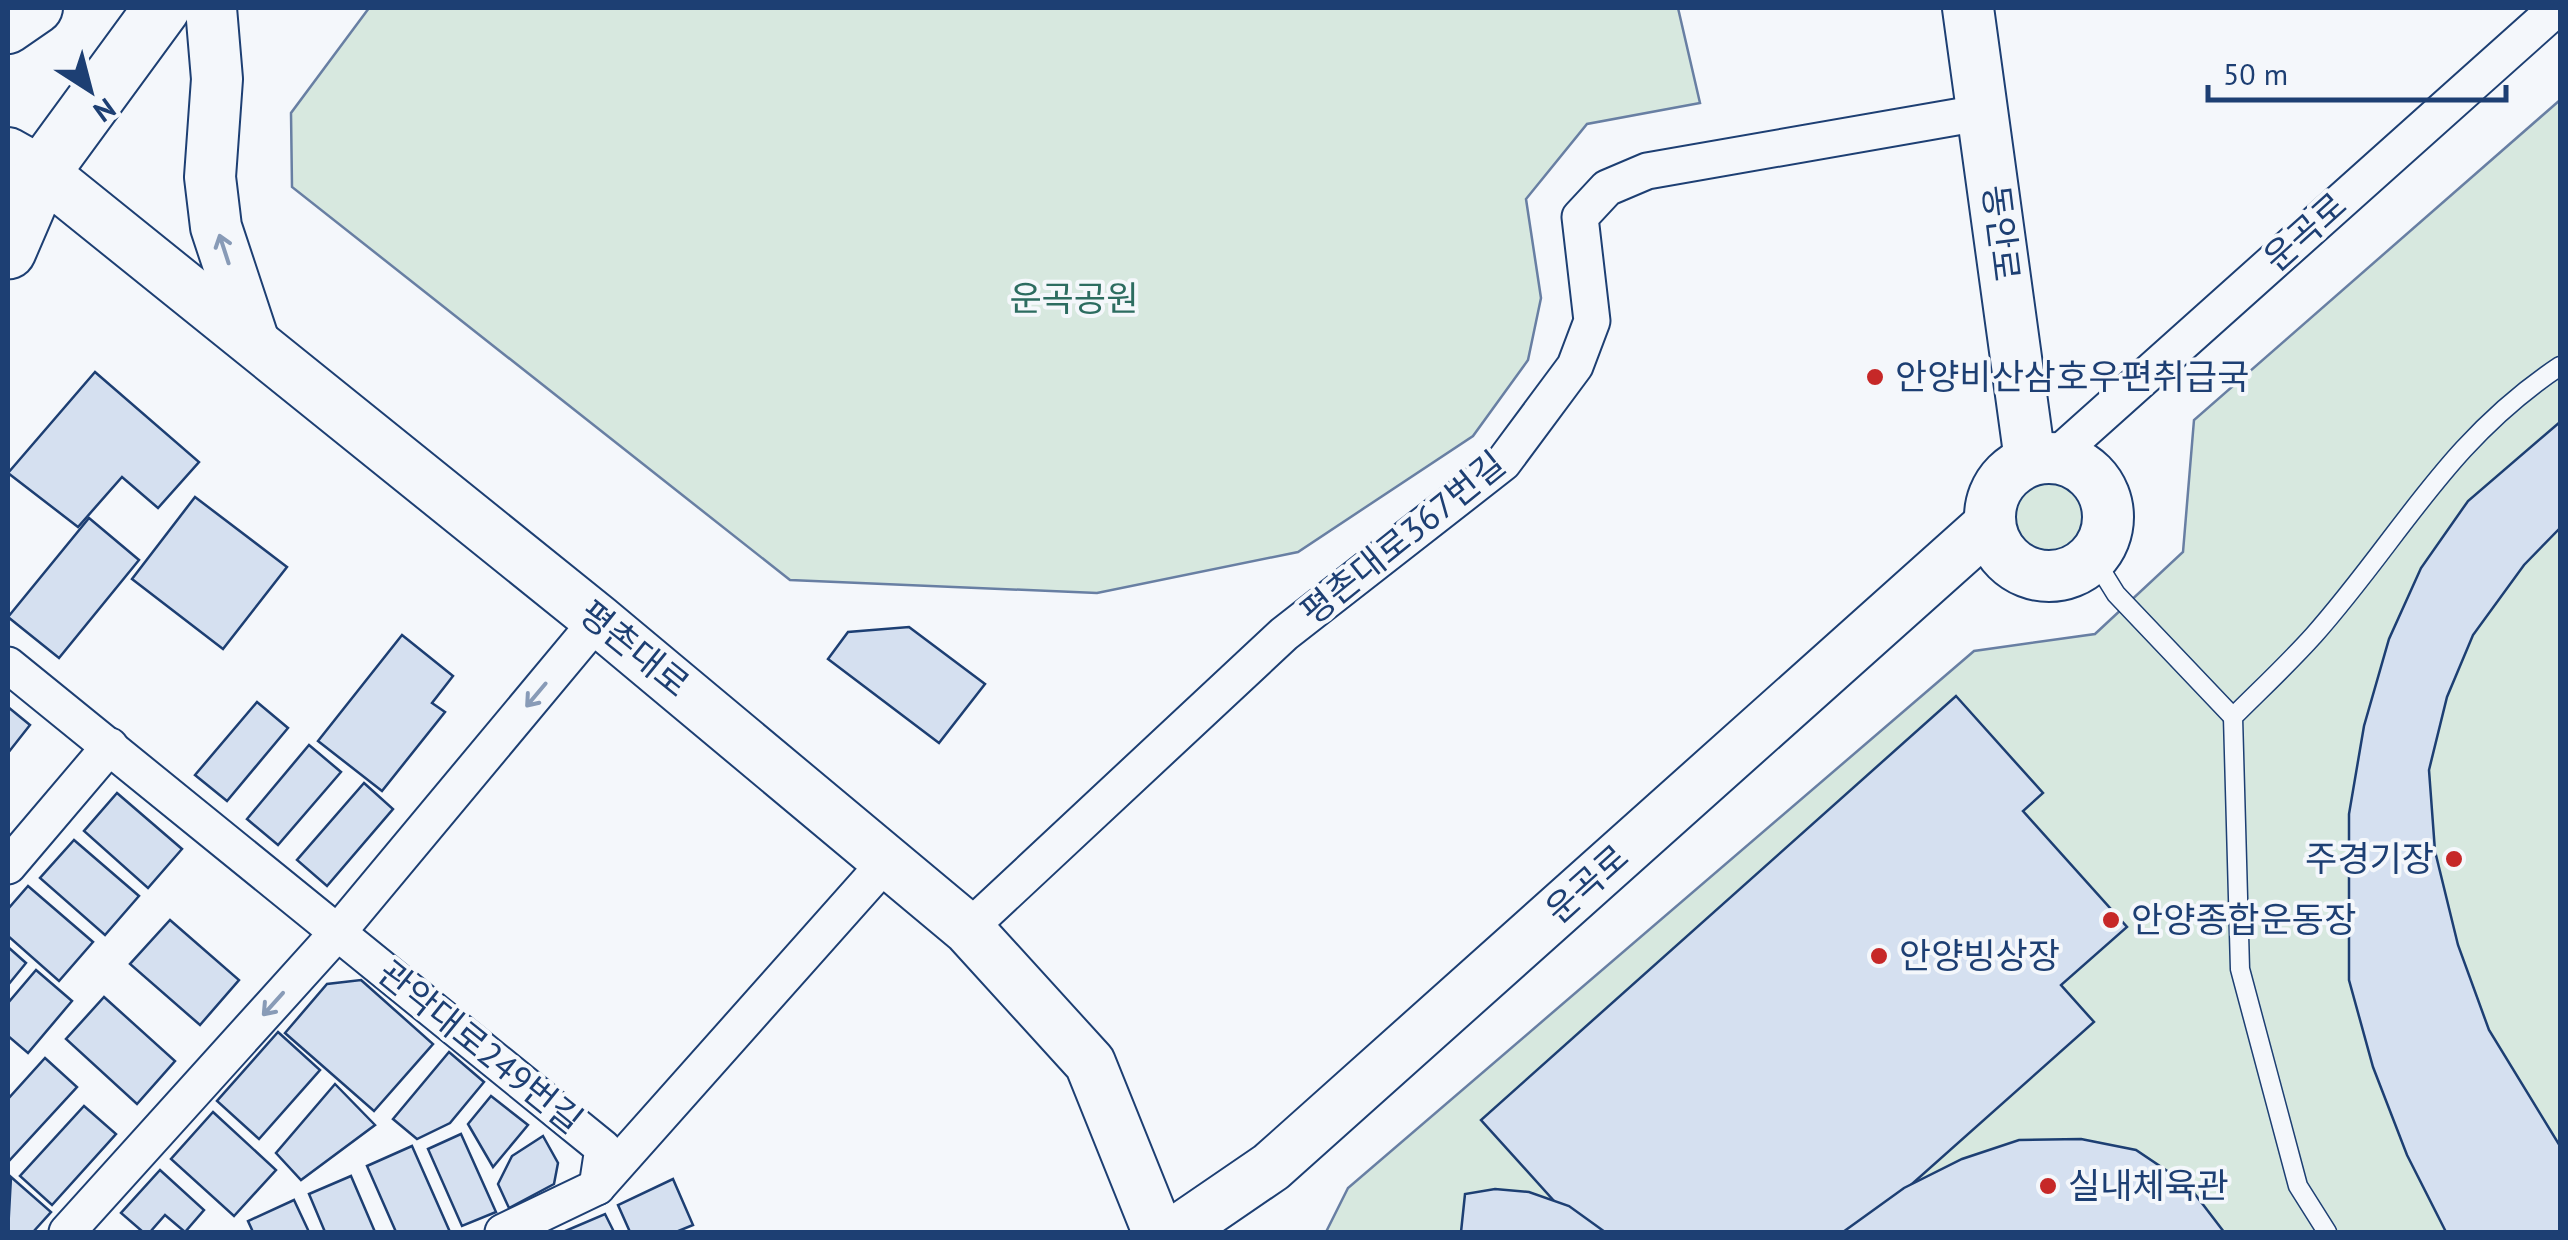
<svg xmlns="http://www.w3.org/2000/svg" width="2568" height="1240" viewBox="0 0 2568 1240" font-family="'PT Sans','Noto Sans KR',sans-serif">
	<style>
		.green { fill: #d7e8df; stroke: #687fa3; stroke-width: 2.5 }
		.building { fill: #d5e0f0; stroke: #1d3f73; stroke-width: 2.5 }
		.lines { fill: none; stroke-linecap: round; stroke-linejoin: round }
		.lane-casing { stroke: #1d3f73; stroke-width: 21 }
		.street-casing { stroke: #1d3f73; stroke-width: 39 }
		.secondary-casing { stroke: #1d3f73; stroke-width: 54 }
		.primary-casing { stroke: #1d3f73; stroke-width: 59 }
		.lane { stroke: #f4f7fb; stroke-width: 18 }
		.street { stroke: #f4f7fb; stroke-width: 35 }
		.secondary { stroke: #f4f7fb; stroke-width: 50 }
		.primary { stroke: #f4f7fb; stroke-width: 55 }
		.oneway { stroke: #889bb7 }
		.poi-dot { fill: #c62828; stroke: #f4f7fb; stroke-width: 4 }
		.labels { text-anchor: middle; stroke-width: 8; stroke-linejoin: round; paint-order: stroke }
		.street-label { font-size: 35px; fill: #1d3f73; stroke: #f4f7fb }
		.park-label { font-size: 35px; fill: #2c6c60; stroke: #f4f7fb }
		.poi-label { font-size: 35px; fill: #1d3f73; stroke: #f4f7fb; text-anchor: start }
	</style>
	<rect width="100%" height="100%" fill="#f4f7fb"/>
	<!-- green -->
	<g class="green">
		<polygon points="369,8 1678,8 1700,103 1587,124 1526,199 1541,298 1528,360 1473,436 1298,552 1097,593 790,580 292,187 291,113"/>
		<polygon points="2560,100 2560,1232 1326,1232 1348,1188 1974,651 2095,634 2183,552 2194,420"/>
		<circle cx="2049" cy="517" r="35"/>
	</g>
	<!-- building -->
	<g class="building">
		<polygon points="95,372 199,462 158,508 122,477 78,527 8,473"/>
		<polygon points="2560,422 2560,528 2524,565 2473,635 2447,697 2429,770 2435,851 2458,945 2489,1030 2560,1146 2560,1232 2446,1232 2407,1155 2373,1067 2349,980 2349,814 2364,726 2389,639 2421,568 2468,501"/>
		<polygon points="195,497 287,567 223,649 132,579"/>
		<polygon points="89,518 139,560 59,658 8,617"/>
		<polygon points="909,627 985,684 939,743 828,659 848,632"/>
		<polygon points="402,635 453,676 432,703 445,712 382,791 318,741"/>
		<polygon points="1956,696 2043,793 2023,811 2127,927 2061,985 2094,1022 1858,1232 1582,1232 1481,1120"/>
		<polygon points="257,702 288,728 227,801 195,775"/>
		<polygon points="8,707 30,725 8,753"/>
		<polygon points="309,745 341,772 278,845 247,819"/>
		<polygon points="364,783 393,809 327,886 297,860"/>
		<polygon points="117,793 182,849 148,888 84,831"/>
		<polygon points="74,840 139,896 105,935 40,878"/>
		<polygon points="28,886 93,942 59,981 8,936 8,909"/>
		<polygon points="170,920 239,980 200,1025 130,964"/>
		<polygon points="8,947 26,963 8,985"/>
		<polygon points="36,970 72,1001 28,1053 8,1036 8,1003"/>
		<polygon points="361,980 433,1044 374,1111 285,1033 327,984"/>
		<polygon points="104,997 175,1061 137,1104 66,1039"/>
		<polygon points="278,1032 320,1070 259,1139 217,1101"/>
		<polygon points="449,1052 484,1082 450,1123 417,1139 393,1119"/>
		<polygon points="45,1058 77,1087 8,1162 8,1099"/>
		<polygon points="335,1084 375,1125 301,1180 276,1153"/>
		<polygon points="491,1096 528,1125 493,1167 468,1124"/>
		<polygon points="84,1106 116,1134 52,1205 20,1176"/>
		<polygon points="213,1112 276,1170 234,1216 171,1159"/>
		<polygon points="461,1134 496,1212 462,1226 428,1149"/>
		<polygon points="543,1136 558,1163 554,1184 509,1208 498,1184 512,1156"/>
		<polygon points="2081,1139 2136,1150 2188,1185 2224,1232 1843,1232 1904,1188 1962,1159 2019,1140"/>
		<polygon points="412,1146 450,1232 396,1232 367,1166"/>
		<polygon points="160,1170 204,1210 185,1232 165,1215 150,1232 143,1232 121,1213"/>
		<polygon points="351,1176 375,1232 325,1232 309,1194"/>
		<polygon points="11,1177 51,1212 33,1232 8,1232"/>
		<polygon points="673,1179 693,1225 676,1232 630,1232 618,1205"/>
		<polygon points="1495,1189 1529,1192 1569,1206 1605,1232 1461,1232 1465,1194"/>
		<polygon points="294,1200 309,1232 253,1232 248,1221"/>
		<polygon points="605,1214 614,1232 563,1232"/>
	</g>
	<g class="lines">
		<!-- lane casing -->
		<g class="lane-casing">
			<g id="lane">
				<polyline points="2093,557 2116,594 2233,717"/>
				<path d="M 2327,1232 L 2298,1186 L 2240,969 L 2233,717 C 2260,690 2288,664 2314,635 C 2400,538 2447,441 2560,366"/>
			</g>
		</g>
		<!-- street casing -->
		<g class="street-casing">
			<g id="street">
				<polyline points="2055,457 2557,8"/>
				<polyline points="8,665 603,1148 597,1187 503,1232"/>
				<polyline points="8,866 110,746"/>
				<polyline points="968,929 1284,634 1503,463 1575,366 1592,321 1580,217 1607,188 1647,171 1985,112"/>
				<polyline points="597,1187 888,860"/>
				<polyline points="67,1232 338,932 598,620"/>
			</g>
		</g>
		<!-- secondary casing -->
		<g class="secondary-casing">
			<g id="secondary">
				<polyline points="211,8 217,79 210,177 216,227 254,342"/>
				<polyline points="1968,8 2030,460"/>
				<polyline points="8,28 37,8"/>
				<polyline points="8,153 42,172 598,620 968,929 1090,1063 1158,1232"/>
				<circle cx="2049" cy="517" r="59"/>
				<polyline points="1176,1232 1271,1167 1989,525"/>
			</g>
		</g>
		<!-- primary casing -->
		<g class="primary-casing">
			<polyline id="primary" points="8,251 42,172 162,8"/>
		</g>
		<!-- lane -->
		<use href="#lane" class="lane"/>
		<!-- street -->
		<use href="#street" class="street"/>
		<!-- secondary -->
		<use href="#secondary" class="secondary"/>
		<!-- primary -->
		<use href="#primary" class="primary"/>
	</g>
	<!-- one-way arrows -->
	<defs><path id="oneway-shaft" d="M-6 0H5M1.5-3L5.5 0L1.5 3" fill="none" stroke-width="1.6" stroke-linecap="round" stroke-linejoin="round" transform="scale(2.5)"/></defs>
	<g class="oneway">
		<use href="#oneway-shaft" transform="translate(224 249) rotate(-108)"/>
		<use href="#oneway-shaft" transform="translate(536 695) rotate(130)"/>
		<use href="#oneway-shaft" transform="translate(273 1004) rotate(132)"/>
	</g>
	<!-- markers -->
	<g class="poi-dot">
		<circle cx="1875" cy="377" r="10"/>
		<circle cx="2454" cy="859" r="10"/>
		<circle cx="2111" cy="920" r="10"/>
		<circle cx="1879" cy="956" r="10"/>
		<circle cx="2048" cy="1186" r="10"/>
	</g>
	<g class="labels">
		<!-- street labels -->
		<g class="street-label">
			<text transform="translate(2305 232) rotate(-42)" y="12">운곡로</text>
			<text transform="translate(2001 233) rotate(83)" y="12">동안로</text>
			<text transform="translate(1403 538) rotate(-39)" y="12">평촌대로367번길</text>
			<text transform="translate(634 649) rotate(39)" y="12">평촌대로</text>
			<text transform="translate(1587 884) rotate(-42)" y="12">운곡로</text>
			<text transform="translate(480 1047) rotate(39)" y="12">관악대로249번길</text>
		</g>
		<!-- park labels -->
		<g class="park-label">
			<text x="1074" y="311">운곡공원</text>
		</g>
		<!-- poi labels -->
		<g class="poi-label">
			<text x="1895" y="389">안양비산삼호우편취급국</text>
			<text x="2434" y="871" text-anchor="end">주경기장</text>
			<text x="2131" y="932">안양종합운동장</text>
			<text x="1899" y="968">안양빙상장</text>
			<text x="2068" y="1198">실내체육관</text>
		</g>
	</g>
	<!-- border -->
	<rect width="2568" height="1240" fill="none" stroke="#1d3f73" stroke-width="20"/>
	<!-- north arrow -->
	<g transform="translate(90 90) rotate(144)" stroke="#f4f7fb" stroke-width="8" paint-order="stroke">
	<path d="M0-8L18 38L0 25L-18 38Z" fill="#1d3f73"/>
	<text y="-15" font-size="28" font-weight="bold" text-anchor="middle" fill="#1d3f73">N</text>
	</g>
	<!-- scale -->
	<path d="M2208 85v15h298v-15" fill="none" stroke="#1d3f73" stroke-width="5"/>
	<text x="2223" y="85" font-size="30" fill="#1d3f73" stroke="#f4f7fb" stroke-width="8" paint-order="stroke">50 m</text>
</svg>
